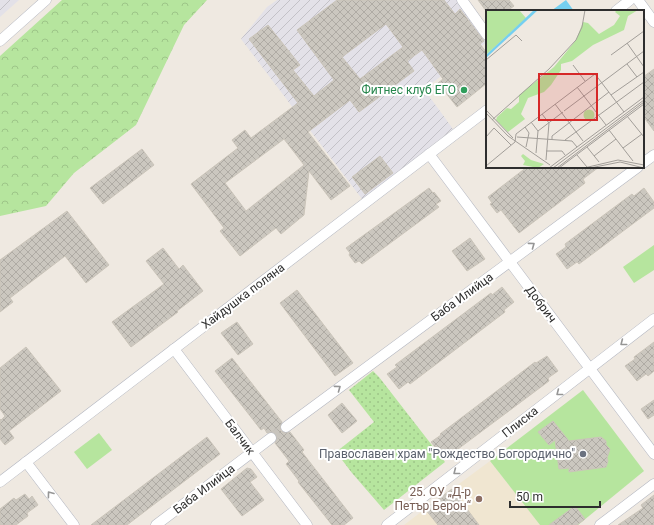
<svg xmlns="http://www.w3.org/2000/svg" width="654" height="525" viewBox="0 0 654 525" font-family="Roboto,sans-serif">
	<style>
		.industrial { fill: url(#industrial-furrows) }
		.education { fill: #f0e6d1 }
		.grass { fill: url(#grass-dots) }
		.forest { fill: url(#forest-crowns) }
		.park { fill: #b6e59e }
		.water { fill: url(#water-ripples) }
		.building { fill: url(#building-cross-hatch); stroke: #cbc5ba; fill-rule: evenodd }
		.lines { fill: none; stroke-linecap: round; stroke-linejoin: round }
		.minor-tunnel { stroke: #c8c4bd; stroke-width: 10; stroke-dasharray: 10 5; stroke-linecap: butt }
		.minor-casing { stroke: #b4b7c1; stroke-width: 11 }
		.minor { stroke: #fff; stroke-width: 10 }
		.oneway { stroke: #969696 }
		.leisure-dot { fill: #2e9e5b; stroke: #fff; stroke-width: 1.5 }
		.worship-dot { fill: #6b7280; stroke: #fff; stroke-width: 1.5 }
		.education-dot { fill: #8d6e63; stroke: #fff; stroke-width: 1.5 }
		.labels { text-anchor: middle; stroke-width: 4; stroke-linejoin: round; paint-order: stroke }
		.leisure-label { font-size: 12px; fill: #27864d; stroke: #fff; text-anchor: end }
		.street-label { font-size: 12px; fill: #2e2e2e; stroke: #fff }
		.worship-label { font-size: 12px; fill: #5b616d; stroke: #fff; text-anchor: end }
		.education-label { font-size: 12px; fill: #785e54; stroke: #fff; text-anchor: end }
		.inset-road { fill: none; stroke: #a29e99; stroke-width: 1 }
		.view { fill: #d62828; fill-opacity: 0.15; stroke: #d62828; stroke-width: 2 }
		.inset-edge { fill: none; stroke: #2e2e2e; stroke-width: 2 }
	</style>
	<defs>
		<pattern id="industrial-furrows" width="10" height="10" patternUnits="userSpaceOnUse"><rect width="10" height="10" fill="#e3e1e8"/><path d="M-1 1l2-2M0 10L10 0M9 11l2-2" fill="none" stroke="#c3c1c7"/></pattern>
		<pattern id="grass-dots" width="8" height="8" patternUnits="userSpaceOnUse"><rect width="8" height="8" fill="#b6e59e"/><path d="M2 2h.1M6 6h.1" fill="none" stroke="#9dc588" stroke-width="1.8" stroke-linecap="round"/></pattern>
		<pattern id="forest-crowns" width="20" height="18" patternUnits="userSpaceOnUse"><rect width="20" height="18" fill="#b6e59e"/><path d="M2 6a3 3 0 1 1 6 0M12 15a3 3 0 1 1 6 0" fill="none" stroke="#9dc588"/></pattern>
		<pattern id="water-ripples" width="26" height="14" patternUnits="userSpaceOnUse"><rect width="26" height="14" fill="#75cff0"/><path d="M2 4q2-2 4 0t4 0M15 11q2-2 4 0t4 0" fill="none" stroke="#66b2ce"/></pattern>
		<pattern id="building-cross-hatch" width="8" height="8" patternUnits="userSpaceOnUse"><rect width="8" height="8" fill="#cbc7bf"/><path d="M0 0l8 8M0 8l8-8" fill="none" stroke="#afaba4"/></pattern>
	</defs>
	<rect width="100%" height="100%" fill="#efe9e1"/>
	<!-- industrial -->
	<g class="industrial">
		<polygon points="0,0 19,0 0,17"/>
		<polygon points="277,0 457,0 487,39 487,42 424,89 453,129 362,199 241,39 267,7"/>
	</g>
	<!-- education -->
	<polygon class="education" points="490,461 540,525 404,525 425,509"/>
	<!-- grass -->
	<polygon class="grass" points="373,371 379,377 445,462 384,510 352,473 336,452 374,422 349,390"/>
	<!-- forest -->
	<polygon class="forest" points="62,0 207,0 184,25 136,125 74,173 46,206 0,216 0,56"/>
	<!-- park -->
	<g class="park">
		<polygon points="654,245 654,270 634,283 623,267"/>
		<polygon points="583,390 644,471 578,525 540,525 490,461"/>
		<polygon points="99,433 112,450 87,469 74,452"/>
	</g>
	<!-- water -->
	<polygon class="water" points="566,0 574,11 551,11"/>
	<!-- building -->
	<g class="building">
		<path d="M 337,0 L 444,0 L 455,14 L 460,9 L 484,41 L 480,44 L 487,53 L 487,83 L 457,107 L 438,83 L 443,79 L 422,50 L 407,61 L 414,71 L 359,112 L 350,100 L 308,132 L 350,186 L 331,200 L 309,171 L 304,215 L 281,234 L 276,228 L 240,256 L 220,231 L 224,228 L 191,184 L 238,148 L 232,140 L 245,130 L 251,138 L 298,103 L 249,39 L 268,25 L 300,65 L 293,70 L 314,96 L 334,80 L 297,30 ZM 386,24 L 403,47 L 360,79 L 342,57 ZM 284,139 L 304,165 L 246,211 L 225,183 Z"/>
		<polygon points="478,0 509,0 514,6 507,11 486,11"/>
		<polygon points="654,69 654,131 643,116 643,77"/>
		<polygon points="142,149 154,165 103,204 90,188"/>
		<polygon points="380,156 393,173 365,194 352,177"/>
		<polygon points="527,167 599,167 583,179 585,183 519,233 501,210 497,213 490,204 492,203 488,197"/>
		<polygon points="429,188 433,193 434,192 441,201 436,204 439,207 362,264 359,261 355,263 349,255 350,253 346,248"/>
		<polygon points="644,188 654,202 654,208 579,264 577,262 567,269 556,254 566,247 565,244 632,194 634,196"/>
		<polygon points="67,211 109,265 86,283 65,256 10,298 13,302 0,312 0,260"/>
		<polygon points="470,238 485,259 467,271 452,251"/>
		<polygon points="163,248 179,269 183,265 203,291 177,311 178,312 131,347 112,322 164,284 146,261"/>
		<polygon points="502,287 514,302 504,310 505,312 410,384 408,382 399,389 387,374 397,367 395,365 491,293 492,295"/>
		<polygon points="297,290 353,363 335,376 280,303"/>
		<polygon points="237,322 253,344 238,355 221,333"/>
		<polygon points="654,342 654,371 648,376 646,374 637,381 625,366 635,359 634,357"/>
		<polygon points="26,347 61,391 9,431 14,438 5,445 0,439 0,419 1,420 5,416 0,409 0,368"/>
		<polygon points="547,356 558,371 548,378 549,381 454,452 452,450 443,457 431,442 441,435 440,434 535,362 536,363"/>
		<polygon points="232,358 282,422 280,427 281,431 286,433 290,432 304,450 302,452 353,518 344,525 332,525 298,482 299,481 286,464 289,461 275,443 277,438 276,434 271,432 267,433 264,428 261,430 215,371"/>
		<polygon points="654,400 654,415 648,419 641,409"/>
		<polygon points="342,403 357,421 342,433 328,415"/>
		<polygon points="553,421 569,441 601,437 606,441 606,445 610,449 607,458 608,461 606,467 569,472 569,468 559,469 555,440 549,445 538,432"/>
		<polygon points="207,437 220,454 127,525 91,525"/>
		<polygon points="247,468 251,469 257,477 250,482 264,500 242,516 221,489"/>
		<polygon points="452,489 479,525 438,525 425,509"/>
		<polygon points="25,494 29,499 32,496 38,505 27,513 28,516 16,525 0,525 0,509 14,498 16,500"/>
		<polygon points="654,495 654,525 618,525 643,508 641,505"/>
		<polygon points="575,506 585,519 577,525 549,525"/>
	</g>
	<g class="lines">
		<!-- minor-tunnel -->
		<polyline class="minor-tunnel" points="271,438 286,427"/>
		<!-- minor casing -->
		<g class="minor-casing">
			<g id="minor">
				<polyline points="462,0 487,35"/>
				<polyline points="638,0 654,22"/>
				<polyline points="616,11 630,0"/>
				<polyline points="0,41 46,0"/>
				<polyline points="429,154 654,454"/>
				<polyline points="643,163 654,155"/>
				<polyline points="174,349 307,525"/>
				<polyline points="286,427 638,167"/>
				<polyline points="26,462 74,525"/>
				<polyline points="0,482 487,110"/>
				<polyline points="156,525 271,438"/>
				<polyline points="387,525 654,319"/>
				<polyline points="600,525 654,484"/>
			</g>
		</g>
		<!-- minor -->
		<use href="#minor" class="minor"/>
	</g>
	<!-- one-way arrows -->
	<defs><path id="oneway-chevron" d="M-2-3.5L2.5 0L-2 3.5" fill="none" stroke-width="1.6" stroke-linecap="round" stroke-linejoin="round"/></defs>
	<g class="oneway">
		<use href="#oneway-chevron" transform="translate(532 245) rotate(-36)"/>
		<use href="#oneway-chevron" transform="translate(623 343) rotate(142)"/>
		<use href="#oneway-chevron" transform="translate(338 388) rotate(-36)"/>
		<use href="#oneway-chevron" transform="translate(559 393) rotate(142)"/>
		<use href="#oneway-chevron" transform="translate(456 472) rotate(142)"/>
		<use href="#oneway-chevron" transform="translate(50 494) rotate(-127)"/>
	</g>
	<!-- markers -->
	<circle class="leisure-dot" cx="464" cy="90" r="4"/>
	<circle class="worship-dot" cx="583" cy="454" r="4"/>
	<circle class="education-dot" cx="479" cy="499" r="4"/>
	<g class="labels">
		<!-- leisure labels -->
		<g class="leisure-label">
			<text x="456" y="94">Фитнес клуб ЕГО</text>
		</g>
		<!-- street labels -->
		<g class="street-label">
			<text transform="translate(243 296) rotate(-37)" y="4">Хайдушка поляна</text>
			<text transform="translate(462 297) rotate(-36)" y="4">Баба Илийца</text>
			<text transform="translate(541 304) rotate(53)" y="4">Добрич</text>
			<text transform="translate(520 422) rotate(-38)" y="4">Плиска</text>
			<text transform="translate(240 437) rotate(53)" y="4">Балчик</text>
			<text transform="translate(204 489) rotate(-37)" y="4">Баба Илийца</text>
		</g>
		<!-- worship labels -->
		<g class="worship-label">
			<text x="575" y="458">Православен храм "Рождество Богородично"</text>
		</g>
		<!-- education labels -->
		<g class="education-label">
			<text x="471" y="496">25. ОУ „Д-р<tspan x="471" dy="14">Петър Берон“</tspan></text>
		</g>
	</g>
	<!-- overview -->
	<g transform="translate(486 10)">
		<rect width="158" height="158" fill="#efe9e1"/>
		<path d="M 0,0 L 33,0 L 40,8 L 0,45 Z" fill="#b6e59e"/>
		<path d="M 131,0 L 152,0 L 142,6 L 138,20 L 107,35 L 86,51 L 75,54 L 75,60 L 65,75 L 58,82 L 42,88 L 35,104 L 39,109 L 22,122 L 10,110 L 11,107 L 21,98 L 25,99 L 33,92 L 33,85 L 68,57 L 90,30 L 97,12 L 102,13 L 113,24 L 128,15 L 134,6 L 129,2 Z" fill="#b6e59e"/>
		<path d="M97.5 105a5.5 5.5 0 1 1 11 0a5.5 5.5 0 1 1-11 0ZM 37,144 L 45,150 L 58,154 L 52,158 L 37,155 L 39,151 L 35,146 Z" fill="#b6e59e"/>
		<path d="M 48,0 L 52,0 L 0,48 L 0,45 Z" fill="#75cff0"/>
		<path class="inset-road" d="M 141,33 L 158,57M 125,45 L 158,21M 0,50 L 30,25 L 36,31M 141,54 L 151,67M 87,55 L 99,71M 91,77 L 120,115M 125,85 L 158,62M 69,94 L 97,131M 0,100 L 27,128M 78,101 L 158,41M 0,103 L 22,126 L 64,155M 56,104 L 63,113 L 60,150M 141,106 L 158,127M 6,110 L 63,59 L 90,30 L 96,17 L 99,0M 45,112 L 52,121 L 50,143M 39,117 L 43,123 L 40,137M 123,120 L 147,151M 52,121 L 77,102M 0,127 L 8,118 L 25,135M 31,127 L 86,131 L 91,137M 66,130 L 66,126 L 123,82M 79,130 L 158,72M 101,137 L 113,152M 137,138 L 156,124M 60,141 L 76,141 L 79,145M 91,145 L 101,157M 108,146 L 130,129M 0,156 L 29,132 L 30,124 L 109,64 L 138,102M 63,158 L 158,87M 67,158 L 158,90M 71,158 L 158,92M 73,158 L 158,94M 98,158 L 132,150 L 158,155M 104,158 L 134,152 L 158,158"/>
		<path class="view" d="M 53,64 L 111,64 L 111,110 L 53,110 Z"/>
		<rect width="158" height="158" class="inset-edge"/>
	</g>
	<!-- scale -->
	<path d="M510 501v6h90v-6" fill="none" stroke="#2e2e2e" stroke-width="2"/>
	<text x="516" y="501" font-size="12" fill="#2e2e2e" stroke="#ffffff" stroke-width="3" paint-order="stroke">50 m</text>
</svg>
